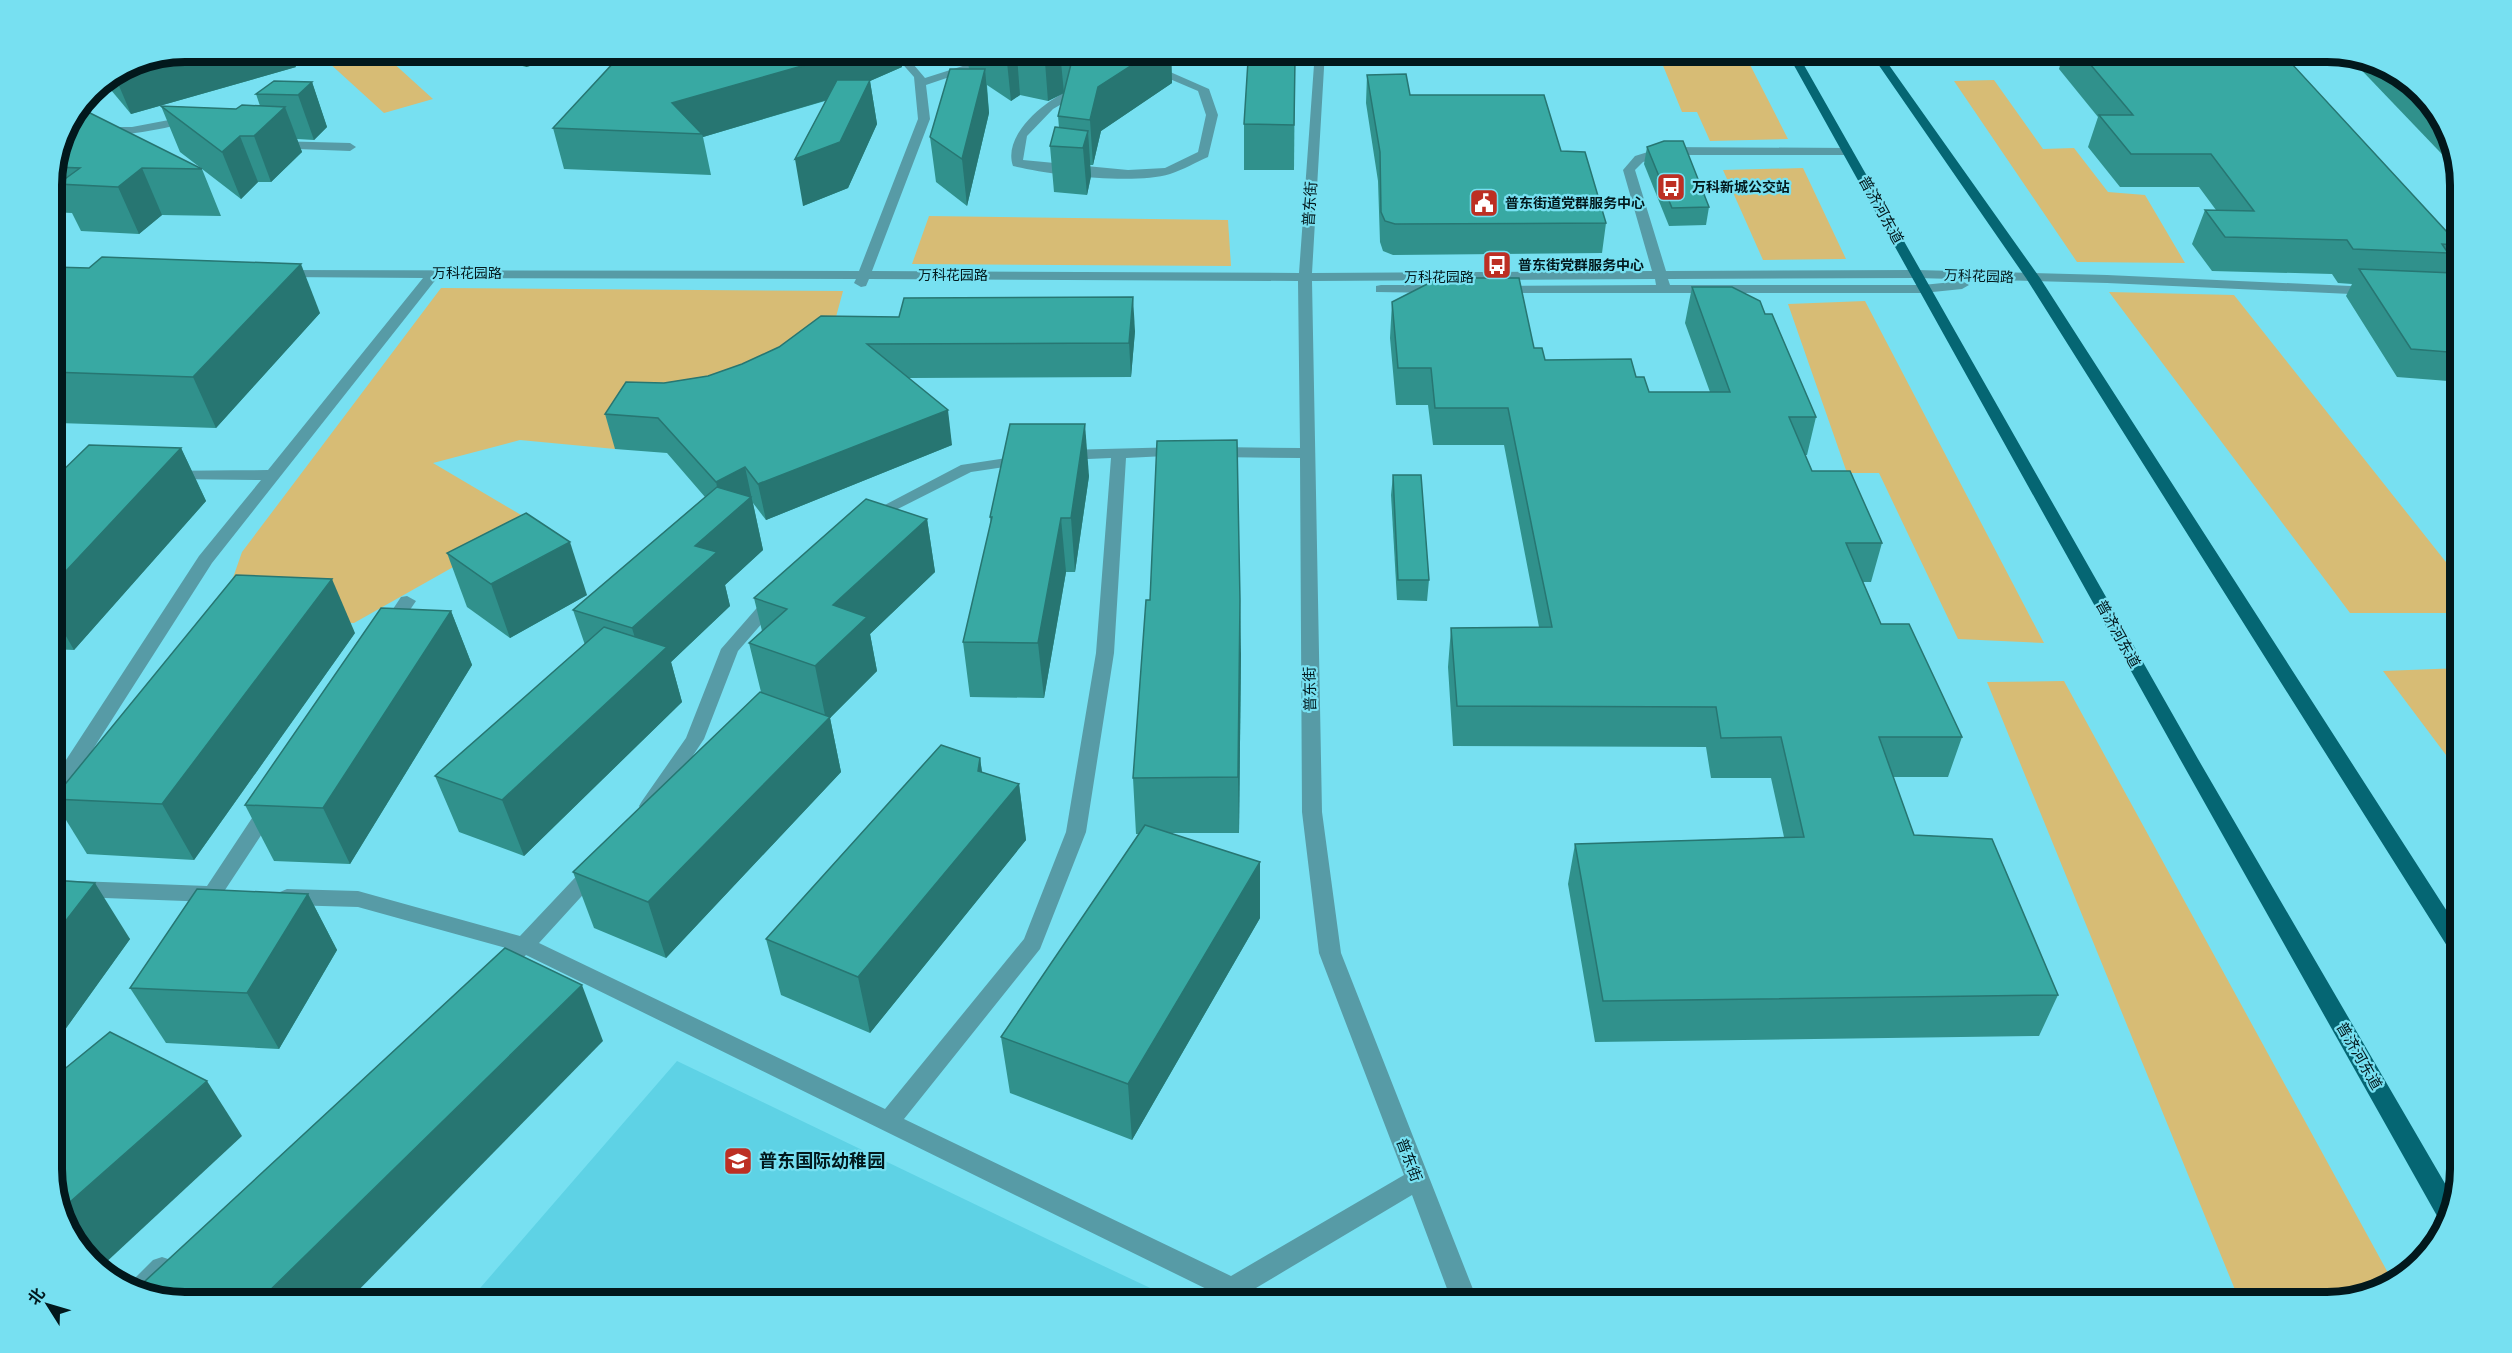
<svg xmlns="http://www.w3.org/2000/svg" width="2512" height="1353" viewBox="0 0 2512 1353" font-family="'IBM Plex Serif','Noto Sans SC',serif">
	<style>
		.built { fill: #5ed2e5 }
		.green { fill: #d7bc75 }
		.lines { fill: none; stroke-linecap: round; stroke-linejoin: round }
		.minor { fill: #579ba6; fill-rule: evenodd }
		.major { fill: #056673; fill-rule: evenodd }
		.wall { fill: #30918c }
		.shaded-wall { fill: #277672 }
		.building { fill: #38a9a3; stroke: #277672; stroke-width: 1.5 }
		.labels { text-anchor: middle; stroke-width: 4.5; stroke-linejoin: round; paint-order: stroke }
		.far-poi-label { font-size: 14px; font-weight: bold; fill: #02181c; stroke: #77e0f1; text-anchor: start }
		.far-street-label { font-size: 14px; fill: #02181c; stroke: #77e0f1 }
		.street-label { font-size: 15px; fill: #02181c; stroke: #77e0f1 }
		.near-poi-label { font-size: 18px; font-weight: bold; fill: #02181c; stroke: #77e0f1; text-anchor: start }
		.rim { fill: none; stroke: #02181c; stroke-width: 8 }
	</style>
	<rect width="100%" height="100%" fill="#77e0f1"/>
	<!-- built -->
	<polygon class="built" points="677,1061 1095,1262 1180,1302 468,1302"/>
	<!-- green -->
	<g class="green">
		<polygon points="316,51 380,51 433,99 384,113"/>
		<polygon points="1657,51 1743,51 1788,139 1710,141 1697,112 1682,112"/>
		<polygon points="1994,80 2043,149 2074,148 2108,192 2145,195 2185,263 2077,262 1954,81"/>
		<polygon points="1803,168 1846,259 1763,260 1723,170"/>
		<polygon points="929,216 1228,220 1231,266 912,264"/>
		<polygon points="441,288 843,291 827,350 636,417 615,449 520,440 433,463 533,522 354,623 219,618 242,552"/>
		<polygon points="2109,292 2234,295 2461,581 2461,613 2350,613"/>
		<polygon points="1865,301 2044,643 1958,639 1879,473 1847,473 1788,304"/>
		<polygon points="2461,668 2461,775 2383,671"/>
		<polygon points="2064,681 2393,1282 2328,1302 2240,1302 1987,682"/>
	</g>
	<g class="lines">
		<!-- minor -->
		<g class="minor">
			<path d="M 891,51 L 902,51 L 925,78 L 1010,51 L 1026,51 L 926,85 L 930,119 L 872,271 L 1299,273 L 1315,51 L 1325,51 L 1312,273 L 1652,271 L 1623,170 L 1635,156 L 1664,147 L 1848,148 L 1852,149 L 1852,155 L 1665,155 L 1643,162 L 1635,170 L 1666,271 L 1916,270 L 2107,275 L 2372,287 L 2379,291 L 2372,295 L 2107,283 L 1916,278 L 1668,279 L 1670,285 L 1923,285 L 1962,281 L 1969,285 L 1962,289 L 1923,293 L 1498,293 L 1493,292 L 1493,286 L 1656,285 L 1655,279 L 1312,281 L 1322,812 L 1341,953 L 1478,1302 L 1452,1302 L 1412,1195 L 1256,1288 L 1268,1294 L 1272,1302 L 1233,1302 L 526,955 C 515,965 506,979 490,974 L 487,968 L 506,948 L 358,907 L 287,905 L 280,902 L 277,897 L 280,892 L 287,889 L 358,891 L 520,936 L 587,865 L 594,863 L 601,865 L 604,870 L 601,875 L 539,943 L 885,1109 L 1024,939 L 1066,832 L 1096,653 L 1111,458 L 1065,460 L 1057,455 L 1065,450 L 1181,447 L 1189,452 L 1186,455 L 1126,458 L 1114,653 L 1086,832 L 1040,949 L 904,1119 L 1231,1276 L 1404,1175 L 1319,953 L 1302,812 L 1300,458 L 1215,457 L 1207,452 L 1215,447 L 1300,448 L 1298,281 L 869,279 L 866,286 L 861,287 L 854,283 L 856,279 L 437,278 L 212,563 L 58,804 L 51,806 L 51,783 L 199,556 L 261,480 L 170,479 L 164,477 L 162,474 L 164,471 L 268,470 L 423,278 L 282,277 L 277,276 L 277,270 L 859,271 L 918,119 L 914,77 Z"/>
			<path d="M 1144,64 L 1152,64 L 1209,89 L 1218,115 L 1208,157 C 1196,162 1183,170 1170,174 C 1134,185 1050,175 1013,166 C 1001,132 1054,93 1082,85 L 1088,88 L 1086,90 L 1053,109 L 1027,136 L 1023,160 L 1128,170 L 1165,168 L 1198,152 L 1206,115 L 1198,91 L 1144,68 Z"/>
			<path d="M 190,116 L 194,117 L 194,121 C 175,126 111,142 96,130 L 102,127 L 132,127 Z"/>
			<polygon points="275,141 350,143 356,147 350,151 271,148 271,142"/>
			<polygon points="1381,285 1440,285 1447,289 1440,293 1376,292 1376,286"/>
			<polygon points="1026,455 1031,457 1034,460 1031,463 971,472 874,521 868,523 860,518 961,465"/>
			<polygon points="51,468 85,468 93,473 85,478 51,478"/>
			<polygon points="775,593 784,598 738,651 704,739 656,811 642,811 639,806 642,801 686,738 721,649 769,594"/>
			<polygon points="407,596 416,601 395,632 383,632 380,628 383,624 401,597"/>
			<polygon points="269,801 276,803 279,808 225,890 227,894 224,899 212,902 51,896 51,880 207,886 262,803"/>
			<polygon points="162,1257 171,1260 174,1268 171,1276 151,1294 125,1288 153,1260"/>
		</g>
		<!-- major -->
		<g class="major">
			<polygon points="1786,51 1796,51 2198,759 2454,1199 2448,1225 2441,1223 2180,759"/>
			<polygon points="1869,51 1879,51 2040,278 2461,933 2461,959 2454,957 2026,278"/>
		</g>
	</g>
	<!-- wall -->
	<g class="wall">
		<polygon points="471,51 580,51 579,53 526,67"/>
		<polygon points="637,51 900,51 902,67 870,81 877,124 848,188 803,206 825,101 703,137 711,175 564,169 553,128"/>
		<polygon points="905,51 937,51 914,61"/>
		<polygon points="937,51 1171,51 1172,83 1101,131 1093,165 1090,165 1091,176 1087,195 1054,192 1050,146 1059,128 1058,116 1064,93 1048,101 1020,95 1011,101 987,85 989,113 967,206 936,182 930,137 969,69 968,62 958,65"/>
		<polygon points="2064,51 2328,51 2335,53 2281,52 2459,245 2446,273 2461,282 2461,382 2397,377 2346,296 2352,284 2338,283 2332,274 2212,271 2192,244 2205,210 2216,210 2199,187 2120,187 2088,147 2098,117 2059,69"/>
		<polygon points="2348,56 2387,65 2439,111 2460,173"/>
		<polygon points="1295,60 1294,170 1244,170 1244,124"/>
		<polygon points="134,61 296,67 131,114 106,84 104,81"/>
		<polygon points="1367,75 1410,95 1561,151 1606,223 1602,253 1393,255 1383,251 1380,242 1378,181 1366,103"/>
		<polygon points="312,82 327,127 314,140 297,139 302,152 271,182 258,182 241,199 180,152 161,106 236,109 260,106 256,94"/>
		<polygon points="65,126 202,169 221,216 162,215 139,234 81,231 72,213 51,212 51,176"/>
		<polygon points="1647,147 1709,207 1706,225 1669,226 1644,164"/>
		<polygon points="51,269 320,313 216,428 58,423 51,430"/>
		<polygon points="1692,287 1765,314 1816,417 1807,455 1805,455 1812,471 1882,543 1871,582 1863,582 1881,624 1962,737 1948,777 1893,777 1914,835 2058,995 2039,1036 1595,1042 1568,884 1575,844 1784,837 1771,778 1711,778 1706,747 1453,746 1448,667 1451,628 1539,627 1504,445 1433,445 1428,405 1396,405 1390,338 1392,302 1534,348 1545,360 1636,377 1649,392 1710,392 1685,323"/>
		<polygon points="1135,331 1131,377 909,378 952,445 766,520 753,503 763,550 725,585 730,606 671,662 682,702 524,856 459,832 435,776 585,645 573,610 705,497 667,453 615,449 605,414 664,383 708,376 742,364 779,347"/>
		<polygon points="181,448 206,501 74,650 51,649 51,482"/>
		<polygon points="1393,475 1429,580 1427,601 1397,600 1391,495"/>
		<polygon points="1089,476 1075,572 1066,572 1044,698 970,697 963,642 991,524 990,517"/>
		<polygon points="927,519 935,572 870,634 877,671 830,718 841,772 666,958 594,928 573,872 761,692 749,643 762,631 754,598"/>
		<polygon points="447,553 587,595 510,638 467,607"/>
		<polygon points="451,611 472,665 350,864 274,861 245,805"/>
		<polygon points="355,633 194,860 87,854 53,799"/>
		<polygon points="1241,654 1239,833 1171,833 1260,918 1132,1140 1010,1093 1001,1037 1139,834 1136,834 1133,778"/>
		<polygon points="980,758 982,773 1019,784 1026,840 870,1033 781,995 766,939"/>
		<polygon points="51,880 130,939 59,1038 51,1038"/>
		<polygon points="308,894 337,950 279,1049 166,1043 130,988"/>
		<polygon points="603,1041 184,1302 151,1294 143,1283"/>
	</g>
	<!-- shaded-wall -->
	<g class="shaded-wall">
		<polygon points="184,51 291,51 296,67 131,114 114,74 125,67"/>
		<polygon points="522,51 580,51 579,53 526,67"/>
		<polygon points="844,51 900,51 902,67 870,81 877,124 848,188 803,206 795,159 830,99 703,137 702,134 672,103"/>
		<polygon points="913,51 937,51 914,61"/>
		<polygon points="956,51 967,51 968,62 958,65"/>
		<polygon points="1066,51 1108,51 1071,64 1061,62 1064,93 1048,101 1045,62"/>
		<polygon points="1154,51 1171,51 1172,83 1101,131 1093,165 1090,120 1098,87"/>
		<polygon points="1017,56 1020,95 1011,101 1007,62"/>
		<polygon points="985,69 989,113 967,206 962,159"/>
		<polygon points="312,82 327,127 314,140 298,95"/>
		<polygon points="285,107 302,152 271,182 254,136"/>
		<polygon points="1088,131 1091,176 1087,195 1083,148"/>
		<polygon points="240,136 258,182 241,199 222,152"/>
		<polygon points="142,168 162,215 139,234 118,187"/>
		<polygon points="301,264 320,313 216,428 193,377"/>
		<polygon points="1133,297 1135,331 1131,377 1129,343"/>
		<polygon points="51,409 58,423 51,430"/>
		<polygon points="948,410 952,445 766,520 758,484"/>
		<polygon points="1085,424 1089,476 1075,572 1071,518"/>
		<polygon points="181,448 206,501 74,650 51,610 51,587"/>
		<polygon points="745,467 763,550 725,585 730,606 671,662 682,702 524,856 502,800 644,668 632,628 695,546 724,518 716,482"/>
		<polygon points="1061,518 1066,572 1044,698 1038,643"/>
		<polygon points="927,519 935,572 870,634 877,671 830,718 841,772 666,958 648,902 826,720 815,666 833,605"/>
		<polygon points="570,542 587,595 510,638 491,584"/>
		<polygon points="332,579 355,633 194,860 162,804"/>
		<polygon points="1240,600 1241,654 1239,833 1238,777"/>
		<polygon points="451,611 472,665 350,864 323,808"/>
		<polygon points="980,758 988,814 1019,784 1026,840 870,1033 858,977 978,771"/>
		<polygon points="1260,862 1260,918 1132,1140 1128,1084"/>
		<polygon points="95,883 130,939 59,1038 51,1027 51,940"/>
		<polygon points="308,894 337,950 279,1049 247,993"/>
		<polygon points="582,985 603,1041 347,1302 258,1302"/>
		<polygon points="207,1081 242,1136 101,1267 73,1242 62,1209"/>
	</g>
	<!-- building -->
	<g class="building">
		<polygon points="637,51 844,51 823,60 672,103 702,134 553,128 617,59"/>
		<polygon points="991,51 1066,51 1045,62 1017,56 1007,62"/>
		<polygon points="1082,51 1154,51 1098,87 1090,120 1058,116 1071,64 1061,62"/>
		<polygon points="2079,51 2280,51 2459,245 2442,244 2448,253 2353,249 2347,240 2225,237 2205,210 2254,211 2211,154 2131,154 2099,115 2133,115"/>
		<polygon points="179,52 125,67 134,61"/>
		<polygon points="1295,60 1294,125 1244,124 1248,61"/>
		<polygon points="950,69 985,69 962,159 930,137"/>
		<polygon points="1406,74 1410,95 1544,95 1561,151 1585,152 1606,223 1395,224 1385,221 1381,212 1380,152 1367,75"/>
		<polygon points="837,80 870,80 840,142 795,159"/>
		<polygon points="274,81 312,82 298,95 256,94"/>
		<polygon points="242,105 285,107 254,136 240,136 222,152 161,106 236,109"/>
		<polygon points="78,107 202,169 142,168 118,187 58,184 80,168 54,167 65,126"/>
		<polygon points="1055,127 1088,131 1083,148 1050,146"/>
		<polygon points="1664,141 1683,141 1709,207 1672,208 1647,147"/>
		<polygon points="102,257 301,264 193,377 51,372 51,300 56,296 51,291 51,269 53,267 89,268"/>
		<polygon points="2359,269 2454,273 2461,282 2461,353 2411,349"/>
		<polygon points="1439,278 1519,278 1534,348 1542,348 1545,360 1631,359 1636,377 1644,377 1649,392 1730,392 1692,287 1732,287 1760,301 1765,314 1772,314 1816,417 1789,417 1812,471 1850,471 1882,543 1846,543 1881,624 1909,624 1962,737 1879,737 1914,835 1992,839 2058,995 1603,1001 1575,844 1804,837 1781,737 1721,738 1716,707 1457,706 1451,628 1552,627 1508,408 1435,408 1431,368 1398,368 1392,302"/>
		<polygon points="1133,297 1129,343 867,344 948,410 758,484 745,467 716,482 658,418 605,414 626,382 664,383 708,376 742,364 779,347 821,316 899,317 904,298"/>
		<polygon points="1010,424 1085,424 1071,518 1061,518 1038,643 963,642 992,517 990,517"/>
		<polygon points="1237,440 1240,600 1238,777 1133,778 1146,600 1150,600 1157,441"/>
		<polygon points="89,445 181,448 51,587 51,482"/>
		<polygon points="1393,475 1421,475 1429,580 1398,580"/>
		<polygon points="717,487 751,497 695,546 717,552 632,628 573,610"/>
		<polygon points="866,499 927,519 833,605 867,617 815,666 749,643 787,609 754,598"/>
		<polygon points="526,513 570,542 491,584 447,553"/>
		<polygon points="236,575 332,579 162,804 53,799"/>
		<polygon points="381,608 451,611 323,808 245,805"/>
		<polygon points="604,627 667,647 502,800 435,776"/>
		<polygon points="760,692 830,717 648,902 573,872"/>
		<polygon points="941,745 980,758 978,771 1019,784 858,977 766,939"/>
		<polygon points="1145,825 1260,862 1128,1084 1001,1037"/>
		<polygon points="51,880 95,883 51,940"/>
		<polygon points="197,889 308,894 247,993 130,988"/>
		<polygon points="505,948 582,985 258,1302 184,1302 166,1298 143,1283"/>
		<polygon points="110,1032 207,1081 62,1209 51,1178 51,1080"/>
	</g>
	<!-- icons -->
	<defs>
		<g id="bus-square" transform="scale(1.5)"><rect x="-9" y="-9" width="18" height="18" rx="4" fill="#bd2f23" stroke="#77e0f1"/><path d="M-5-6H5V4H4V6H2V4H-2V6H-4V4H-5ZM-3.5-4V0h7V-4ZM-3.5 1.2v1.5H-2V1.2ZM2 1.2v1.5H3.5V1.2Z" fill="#fff"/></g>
		<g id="civic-square" transform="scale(1.5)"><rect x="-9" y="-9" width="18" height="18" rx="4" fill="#bd2f23" stroke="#77e0f1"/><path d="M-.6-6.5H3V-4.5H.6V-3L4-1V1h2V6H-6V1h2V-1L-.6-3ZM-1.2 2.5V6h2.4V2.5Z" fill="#fff"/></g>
		<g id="school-square" transform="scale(1.5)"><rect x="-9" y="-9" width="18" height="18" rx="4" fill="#bd2f23" stroke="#77e0f1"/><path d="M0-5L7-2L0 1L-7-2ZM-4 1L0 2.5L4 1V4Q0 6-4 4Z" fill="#fff"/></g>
	</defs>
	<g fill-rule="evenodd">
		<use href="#bus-square" x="1671" y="187"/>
		<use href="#civic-square" x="1484" y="203"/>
		<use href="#bus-square" x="1497" y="265"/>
		<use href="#school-square" x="738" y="1161"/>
	</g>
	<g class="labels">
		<!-- far-poi labels -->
		<g class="far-poi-label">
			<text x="1692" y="192">万科新城公交站</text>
			<text x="1505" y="208">普东街道党群服务中心</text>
			<text x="1518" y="270">普东街党群服务中心</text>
		</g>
		<!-- far-street labels -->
		<g class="far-street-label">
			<text x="467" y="278">万科花园路</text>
			<text x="953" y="280">万科花园路</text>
			<text transform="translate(1979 276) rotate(2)" y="5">万科花园路</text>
			<text x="1439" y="282">万科花园路</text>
		</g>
		<!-- street labels -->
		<g class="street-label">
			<text transform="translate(1310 204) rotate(-86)" y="5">普东街</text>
			<text transform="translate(1881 210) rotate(61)" y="5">普济河东道</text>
			<text transform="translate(2118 634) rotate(61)" y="5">普济河东道</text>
			<text transform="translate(1310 689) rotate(-91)" y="5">普东街</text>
			<text transform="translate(2359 1056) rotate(60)" y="5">普济河东道</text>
			<text transform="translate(1409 1160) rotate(69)" y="5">普东街</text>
		</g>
		<!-- near-poi labels -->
		<g class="near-poi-label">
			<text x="759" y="1167">普东国际幼稚园</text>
		</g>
	</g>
	<!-- crop -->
	<path d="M0 0H2512V1353H0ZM185 62H2327A123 123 0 0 1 2450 185V1169A123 123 0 0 1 2327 1292H185A123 123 0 0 1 62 1169V185A123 123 0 0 1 185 62Z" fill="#77e0f1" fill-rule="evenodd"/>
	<path class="rim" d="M185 62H2327A123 123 0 0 1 2450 185V1169A123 123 0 0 1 2327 1292H185A123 123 0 0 1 62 1169V185A123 123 0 0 1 185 62Z"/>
	<!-- north arrow -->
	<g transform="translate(48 1305) rotate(307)" stroke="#77e0f1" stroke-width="4.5" paint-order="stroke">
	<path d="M0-4.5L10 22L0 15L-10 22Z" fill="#02181c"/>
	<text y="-9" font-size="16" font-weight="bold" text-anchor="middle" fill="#02181c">北</text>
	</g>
</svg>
